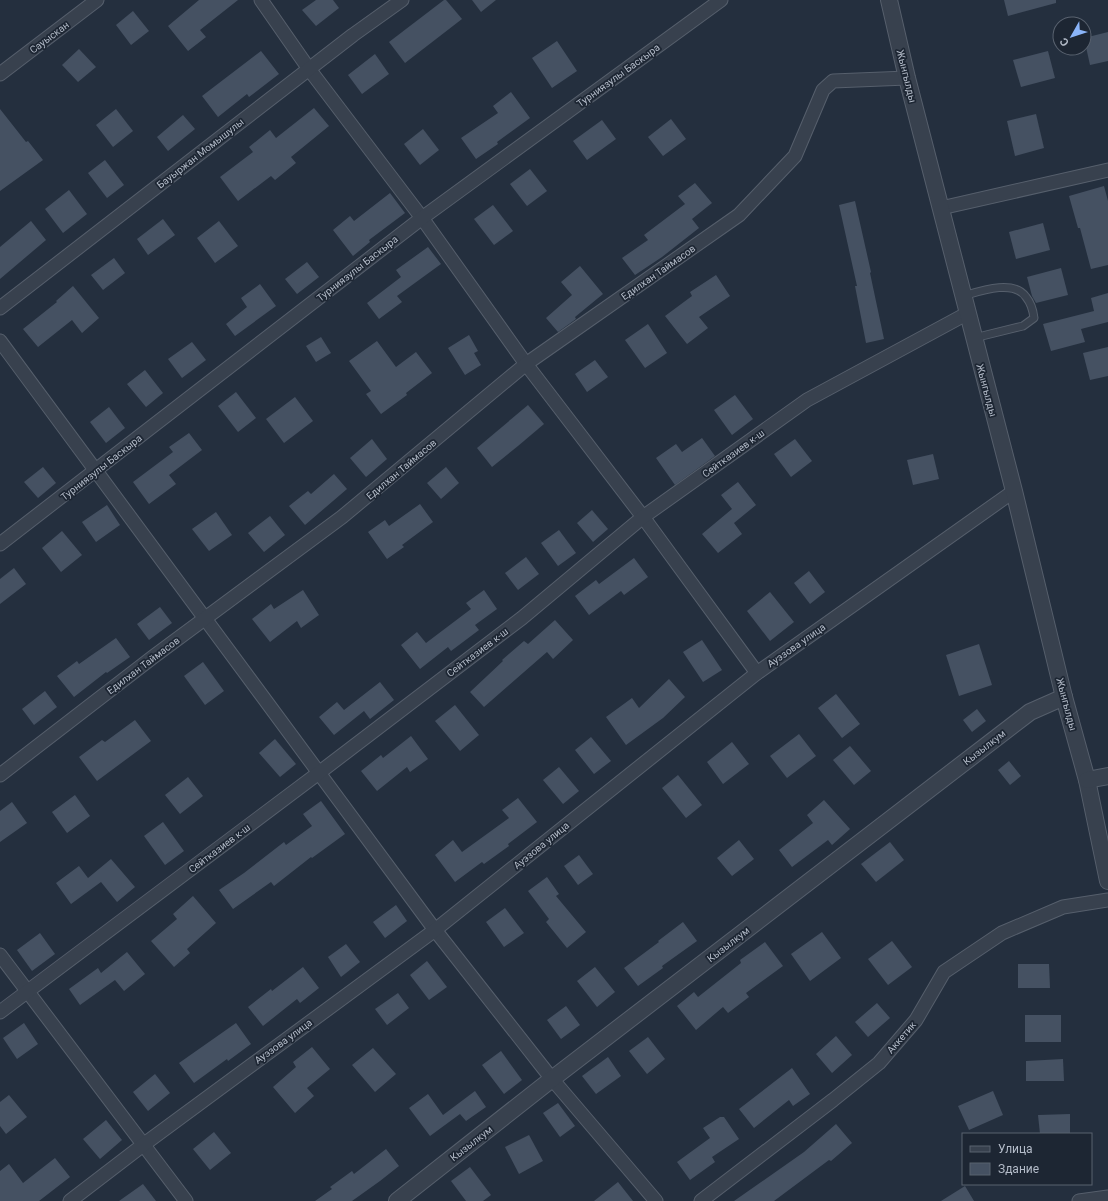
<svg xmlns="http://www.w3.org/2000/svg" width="1108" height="1201" viewBox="0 0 1108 1201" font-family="Roboto,sans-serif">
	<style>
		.building { fill: #455162 }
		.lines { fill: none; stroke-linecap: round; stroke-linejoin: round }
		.service-casing { stroke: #565f6c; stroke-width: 9 }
		.minor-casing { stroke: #565f6c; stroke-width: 15 }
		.tertiary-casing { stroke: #565f6c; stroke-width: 18 }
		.service { stroke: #38414e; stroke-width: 7 }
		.minor { stroke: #38414e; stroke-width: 13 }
		.tertiary { stroke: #38414e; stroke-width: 16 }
		.labels { text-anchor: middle; stroke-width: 3.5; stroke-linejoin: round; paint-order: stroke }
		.street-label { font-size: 10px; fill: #b4bcc9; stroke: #1d2633 }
	</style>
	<rect width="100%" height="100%" fill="#242f3e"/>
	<!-- building -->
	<g class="building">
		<polygon points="199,0 238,0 200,30 206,37 188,51 168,26"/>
		<polygon points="316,0 333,0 339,8 316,26 302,10"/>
		<polygon points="444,0 446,0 462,19 405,63 389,42"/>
		<polygon points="472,0 496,0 481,12"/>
		<polygon points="1004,0 1056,0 1056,3 1008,16"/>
		<polygon points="133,11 149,31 131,45 116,25"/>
		<polygon points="1108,32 1108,61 1090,65 1084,38"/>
		<polygon points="557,41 577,71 552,88 532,58"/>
		<polygon points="79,49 96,67 78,82 62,65"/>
		<polygon points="261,51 279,74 249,97 247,94 218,117 202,96"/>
		<polygon points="1048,51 1055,78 1021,87 1013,60"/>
		<polygon points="375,54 389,74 362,94 348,75"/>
		<polygon points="511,92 530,118 497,142 498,144 476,159 461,138 498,113 493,106"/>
		<polygon points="314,108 329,126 291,157 296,163 275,180 271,176 238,201 220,177 253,152 249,147 270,130 276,138"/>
		<polygon points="0,109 26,142 28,141 43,160 0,191"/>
		<polygon points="116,109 133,131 113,147 96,125"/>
		<polygon points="1036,114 1044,148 1015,156 1007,121"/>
		<polygon points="183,115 195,129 168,151 157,137"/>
		<polygon points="671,119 686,139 663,156 648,137"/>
		<polygon points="602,120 616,139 587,160 573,141"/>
		<polygon points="423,129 439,150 420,165 404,144"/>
		<polygon points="105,160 124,185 107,198 88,173"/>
		<polygon points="530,169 547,191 527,206 510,184"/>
		<polygon points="695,183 712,203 692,219 699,228 662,257 635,275 622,258 648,240 644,235 685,204 678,196"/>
		<polygon points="1104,186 1108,201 1108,265 1091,269 1080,228 1078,228 1069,196"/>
		<polygon points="69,190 87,214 63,233 45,209"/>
		<polygon points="390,193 405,213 369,240 370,242 353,256 333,230 350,216 354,221"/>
		<polygon points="855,201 871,272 870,273 884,339 866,343 855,286 857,286 839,205"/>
		<polygon points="493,205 513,231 494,245 474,219"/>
		<polygon points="163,219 175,235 148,255 137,239"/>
		<polygon points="31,221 46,240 0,279 0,247"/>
		<polygon points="219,221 238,246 215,263 197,238"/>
		<polygon points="1043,223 1050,250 1016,259 1009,232"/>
		<polygon points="428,247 441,264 397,296 402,302 379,319 367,303 401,277 396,270"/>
		<polygon points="114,258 125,273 103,290 91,275"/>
		<polygon points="307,262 319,277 297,294 285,279"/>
		<polygon points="580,266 603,294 575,317 576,319 558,332 546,318 572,295 561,282"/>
		<polygon points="1061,268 1068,295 1036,303 1032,296 1027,277"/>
		<polygon points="716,275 730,296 699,317 708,328 687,344 665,316 692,296 690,292"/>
		<polygon points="260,284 276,306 235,336 226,324 247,307 241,298"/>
		<polygon points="73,286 99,318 82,333 72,320 38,347 23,329 57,302 56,301"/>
		<polygon points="1108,293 1108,322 1081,329 1085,342 1051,351 1043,324 1094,311 1091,298"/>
		<polygon points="648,324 667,353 645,368 625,340"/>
		<polygon points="469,335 478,351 474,353 481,365 465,375 448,348"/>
		<polygon points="321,337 331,353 316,362 306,346"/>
		<polygon points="377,341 396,367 416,352 432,373 406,393 407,395 381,414 366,394 371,391 349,361"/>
		<polygon points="192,342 206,360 182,378 168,359"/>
		<polygon points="1108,347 1108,376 1090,380 1083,353"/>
		<polygon points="595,360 608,377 587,392 575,374"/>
		<polygon points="145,370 163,393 146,407 127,384"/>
		<polygon points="236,392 256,418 238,432 218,406"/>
		<polygon points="735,395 753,419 732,435 714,410"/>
		<polygon points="295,397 313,421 284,443 266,419"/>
		<polygon points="528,405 544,424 518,446 492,467 477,448"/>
		<polygon points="109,407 125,428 106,443 90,422"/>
		<polygon points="189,433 202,450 169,475 176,484 149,504 133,482 173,452 169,447"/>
		<polygon points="702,438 715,456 675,485 656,458 676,444 682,452"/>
		<polygon points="372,439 387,459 366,477 350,458"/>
		<polygon points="795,439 812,461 791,477 774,454"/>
		<polygon points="933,454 939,479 913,485 907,460"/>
		<polygon points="43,467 56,483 38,498 24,482"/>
		<polygon points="446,467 459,483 441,499 427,483"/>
		<polygon points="334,474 347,489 305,525 289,506 308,491 311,494"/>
		<polygon points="738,482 756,505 734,523 742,534 718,553 702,534 732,509 721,495"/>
		<polygon points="420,504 433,522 402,545 404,547 387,559 368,532 385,520 389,526"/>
		<polygon points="107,505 120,525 96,542 82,522"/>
		<polygon points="592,510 608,529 593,542 577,523"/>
		<polygon points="216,512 232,535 209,551 192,529"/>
		<polygon points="270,516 285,535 264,552 248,533"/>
		<polygon points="559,530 576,553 558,566 541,543"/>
		<polygon points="62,531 82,555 61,572 42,548"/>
		<polygon points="526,557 539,574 518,590 505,573"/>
		<polygon points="634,558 648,577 624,595 621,591 589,615 575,596 596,580 599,584"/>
		<polygon points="14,568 26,584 0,604 0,579"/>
		<polygon points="809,571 825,592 810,604 794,583"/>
		<polygon points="303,590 319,615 301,628 297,621 270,642 252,619 271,604 274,609"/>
		<polygon points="484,590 497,609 475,625 479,630 451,651 448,647 420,669 401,645 417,632 426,643 471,609 466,603"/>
		<polygon points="770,592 794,622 770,641 747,611"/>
		<polygon points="160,607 172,623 149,640 137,624"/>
		<polygon points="555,620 573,640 553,659 547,652 484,707 470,692 503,661 502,660 524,641 528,644"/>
		<polygon points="116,638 130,657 107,673 106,672 74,697 57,676 77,661 79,664"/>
		<polygon points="702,640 722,670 703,682 683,652"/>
		<polygon points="979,644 992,685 959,696 946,655"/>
		<polygon points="203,662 224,691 205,705 184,676"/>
		<polygon points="669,679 685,697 663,718 626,745 606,717 632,698 639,708"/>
		<polygon points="380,682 394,700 370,719 364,711 334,735 319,717 337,702 344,710"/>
		<polygon points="45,691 57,707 34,725 22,709"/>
		<polygon points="836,694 860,724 842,738 818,708"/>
		<polygon points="455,705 479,735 460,751 435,721"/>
		<polygon points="977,709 986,721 972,732 963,720"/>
		<polygon points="135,720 151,741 97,781 79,757 102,740 105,742"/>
		<polygon points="799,734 816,756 787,778 770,756"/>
		<polygon points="411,736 428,759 410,772 407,767 377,791 361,771 381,755 383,758"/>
		<polygon points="591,737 611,761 594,774 575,750"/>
		<polygon points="275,739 296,764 280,777 259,753"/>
		<polygon points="732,742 749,764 723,784 707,762"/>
		<polygon points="850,746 871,771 854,785 833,760"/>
		<polygon points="1009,761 1021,776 1010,785 998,770"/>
		<polygon points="559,767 579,791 563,804 543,780"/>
		<polygon points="678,775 702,805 686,818 662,788"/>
		<polygon points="188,777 203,796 180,814 165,795"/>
		<polygon points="75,795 90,816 67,833 52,812"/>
		<polygon points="518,798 537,822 508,844 509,846 484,864 482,862 455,882 435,855 453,840 462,852 509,818 502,810"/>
		<polygon points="824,800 850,829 832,845 828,840 792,867 779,850 813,823 807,815"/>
		<polygon points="321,801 345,834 312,858 311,857 274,886 271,882 233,909 219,890 244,873 284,842 286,845 312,826 303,814"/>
		<polygon points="12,802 27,823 0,842 0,811"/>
		<polygon points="163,822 184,851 165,865 144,836"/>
		<polygon points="739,840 754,859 732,876 717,858"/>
		<polygon points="890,842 904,860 876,882 861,864"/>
		<polygon points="579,855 593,874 578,885 564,866"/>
		<polygon points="111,859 135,887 117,902 101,882 71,904 56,883 79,866 88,878"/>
		<polygon points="547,877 559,894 556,896 586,932 567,948 546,922 549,919 528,891"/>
		<polygon points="193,896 216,923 187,949 190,953 174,967 151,941 177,919 173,914"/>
		<polygon points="396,905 407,921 385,938 373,922"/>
		<polygon points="505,908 524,933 504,947 486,922"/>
		<polygon points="683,922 697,941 662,966 663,968 638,986 624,968 659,942 658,941"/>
		<polygon points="822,932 841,958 810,981 791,954"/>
		<polygon points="40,933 55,954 32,971 17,950"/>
		<polygon points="892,941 912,967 888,985 868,959"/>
		<polygon points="765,942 783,966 746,993 749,997 728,1013 723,1007 696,1030 677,1006 694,992 698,997 741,963 740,960"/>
		<polygon points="346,944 360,962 341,977 328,957"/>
		<polygon points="127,952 145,974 124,991 115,980 80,1005 69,989 98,968 101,973"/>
		<polygon points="427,961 447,987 429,1000 410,975"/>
		<polygon points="1018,964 1049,964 1050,988 1018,988"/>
		<polygon points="303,967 319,988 300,1003 297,999 263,1026 248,1007 271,989 272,991"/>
		<polygon points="595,967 615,992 597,1007 577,981"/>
		<polygon points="398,993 409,1008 387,1025 375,1009"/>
		<polygon points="877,1003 890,1018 868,1037 855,1022"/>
		<polygon points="566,1006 580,1025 561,1039 547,1020"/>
		<rect x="1025" y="1015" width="36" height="27"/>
		<polygon points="24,1023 38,1044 17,1059 3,1038"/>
		<polygon points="236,1023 251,1044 228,1061 227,1059 194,1083 179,1063"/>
		<polygon points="836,1036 852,1055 832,1073 816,1054"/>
		<polygon points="648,1037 665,1059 647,1074 629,1051"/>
		<polygon points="312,1047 330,1069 307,1088 314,1096 295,1113 273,1087 296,1067 293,1062"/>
		<polygon points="373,1048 396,1074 375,1092 352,1065"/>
		<polygon points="501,1051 522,1080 504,1094 482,1065"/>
		<polygon points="608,1057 621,1076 596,1094 582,1076"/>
		<polygon points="1063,1059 1064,1081 1026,1081 1026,1061"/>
		<polygon points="792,1068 810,1094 793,1106 789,1100 754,1128 739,1109"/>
		<polygon points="155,1074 170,1093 148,1111 133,1092"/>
		<polygon points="475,1091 486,1107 466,1121 460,1114 430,1136 409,1108 428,1094 443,1115"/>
		<polygon points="993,1091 1003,1115 969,1130 958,1106"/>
		<polygon points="9,1095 27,1117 6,1134 0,1126 0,1102"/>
		<polygon points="558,1103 575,1126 560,1137 543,1113"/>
		<polygon points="1070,1114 1070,1134 1040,1134 1038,1115"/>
		<polygon points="720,1117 724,1117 739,1139 712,1157 715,1162 690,1180 677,1162 710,1138 703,1128"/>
		<polygon points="106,1120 122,1140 100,1159 83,1139"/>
		<polygon points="836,1124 852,1143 831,1161 829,1160 774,1201 734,1201 804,1152"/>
		<polygon points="214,1132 231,1153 210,1170 193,1149"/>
		<polygon points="529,1135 543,1161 519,1174 505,1147"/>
		<polygon points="386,1149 399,1166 380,1181 352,1201 315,1201 332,1189 330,1187 352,1171 354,1174"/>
		<polygon points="55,1158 70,1177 39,1201 0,1201 0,1171 9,1164 23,1183"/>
		<polygon points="470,1167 491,1195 483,1201 466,1201 451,1181"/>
		<polygon points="618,1182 633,1201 594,1201"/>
		<polygon points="143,1184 156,1201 119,1201"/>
		<polygon points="965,1186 974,1201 941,1201"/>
	</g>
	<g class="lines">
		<!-- service casing -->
		<g class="service-casing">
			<path id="service" d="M 963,296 C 980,291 1014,279 1026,297 C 1031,303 1033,310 1034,318 L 1023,326 L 974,338"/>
		</g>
		<!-- minor casing -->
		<g class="minor-casing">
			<g id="minor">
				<polyline points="261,0 309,69 422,218 526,364 643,517 757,673"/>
				<polyline points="0,74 97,0"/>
				<polyline points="941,208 1108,170"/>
				<polyline points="0,308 353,35 402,0"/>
				<polyline points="0,341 435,930 552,1079 656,1201"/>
				<polyline points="0,544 422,218 721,0"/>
				<polyline points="0,775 153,657 342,517 526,364 739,215 795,156 823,90 833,81 907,78"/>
				<polyline points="0,955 186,1201"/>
				<polyline points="0,1012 320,772 522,618 643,517 807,400 968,313"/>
				<polyline points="70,1201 143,1145 435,930 757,673 1014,491"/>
				<polyline points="701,1201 833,1100 879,1063 916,1020 944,972 1002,933 1063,907 1108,900"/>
				<polyline points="1079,1201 1108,1197"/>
			</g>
		</g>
		<!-- tertiary casing -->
		<g class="tertiary-casing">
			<g id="tertiary">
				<polyline points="889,0 907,78 1014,491 1064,697 1087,780 1108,881"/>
				<polyline points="1087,780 1108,776"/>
				<polyline points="397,1201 552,1079 1030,712 1064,697"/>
			</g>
		</g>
		<!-- service -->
		<use href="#service" class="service"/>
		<!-- minor -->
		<use href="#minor" class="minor"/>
		<!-- tertiary -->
		<use href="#tertiary" class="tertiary"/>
	</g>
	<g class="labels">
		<!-- street labels -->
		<g class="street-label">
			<text transform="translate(49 37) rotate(-37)" y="4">Сауыскан</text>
			<text transform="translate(618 75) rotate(-36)" y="4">Турниязулы Баскыра</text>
			<text transform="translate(907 76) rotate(76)" y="4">Жынгылды</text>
			<text transform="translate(200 153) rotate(-38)" y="4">Бауыржан Момышулы</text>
			<text transform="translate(357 268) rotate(-38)" y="4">Турниязулы Баскыра</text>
			<text transform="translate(658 272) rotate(-35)" y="4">Едилхан Таймасов</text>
			<text transform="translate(987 390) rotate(75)" y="4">Жынгылды</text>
			<text transform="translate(733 453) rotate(-36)" y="4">Сейтказиев к-ш</text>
			<text transform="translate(101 467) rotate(-38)" y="4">Турниязулы Баскыра</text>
			<text transform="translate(401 469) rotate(-40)" y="4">Едилхан Таймасов</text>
			<text transform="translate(796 645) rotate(-35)" y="4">Ауэзова улица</text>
			<text transform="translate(477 652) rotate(-37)" y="4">Сейтказиев к-ш</text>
			<text transform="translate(143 665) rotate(-37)" y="4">Едилхан Таймасов</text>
			<text transform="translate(1067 704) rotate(75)" y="4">Жынгылды</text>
			<text transform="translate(984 747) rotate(-38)" y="4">Кызылкум</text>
			<text transform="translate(541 845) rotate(-39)" y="4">Ауэзова улица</text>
			<text transform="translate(219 848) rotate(-37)" y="4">Сейтказиев к-ш</text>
			<text transform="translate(728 944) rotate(-38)" y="4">Кызылкум</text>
			<text transform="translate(901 1037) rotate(-49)" y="4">Аккетик</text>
			<text transform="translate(283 1041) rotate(-36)" y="4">Ауэзова улица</text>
			<text transform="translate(471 1143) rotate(-38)" y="4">Кызылкум</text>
		</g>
	</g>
	<!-- legend -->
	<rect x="962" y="1133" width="130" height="52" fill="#1d2633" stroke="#59626f"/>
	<rect x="970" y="1146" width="20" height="6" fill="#38414e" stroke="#59626f"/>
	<text x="998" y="1153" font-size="12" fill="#b4bcc9">Улица</text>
	<rect x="970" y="1163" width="20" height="12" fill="#455162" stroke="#59626f"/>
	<text x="998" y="1173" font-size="12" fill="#b4bcc9">Здание</text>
	<!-- north arrow -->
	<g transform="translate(1072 36) rotate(231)"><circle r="19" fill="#1d2633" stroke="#59626f"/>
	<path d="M0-3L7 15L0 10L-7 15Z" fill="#8ab4f8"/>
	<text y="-6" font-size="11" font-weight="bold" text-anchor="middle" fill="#b4bcc9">С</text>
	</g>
</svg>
